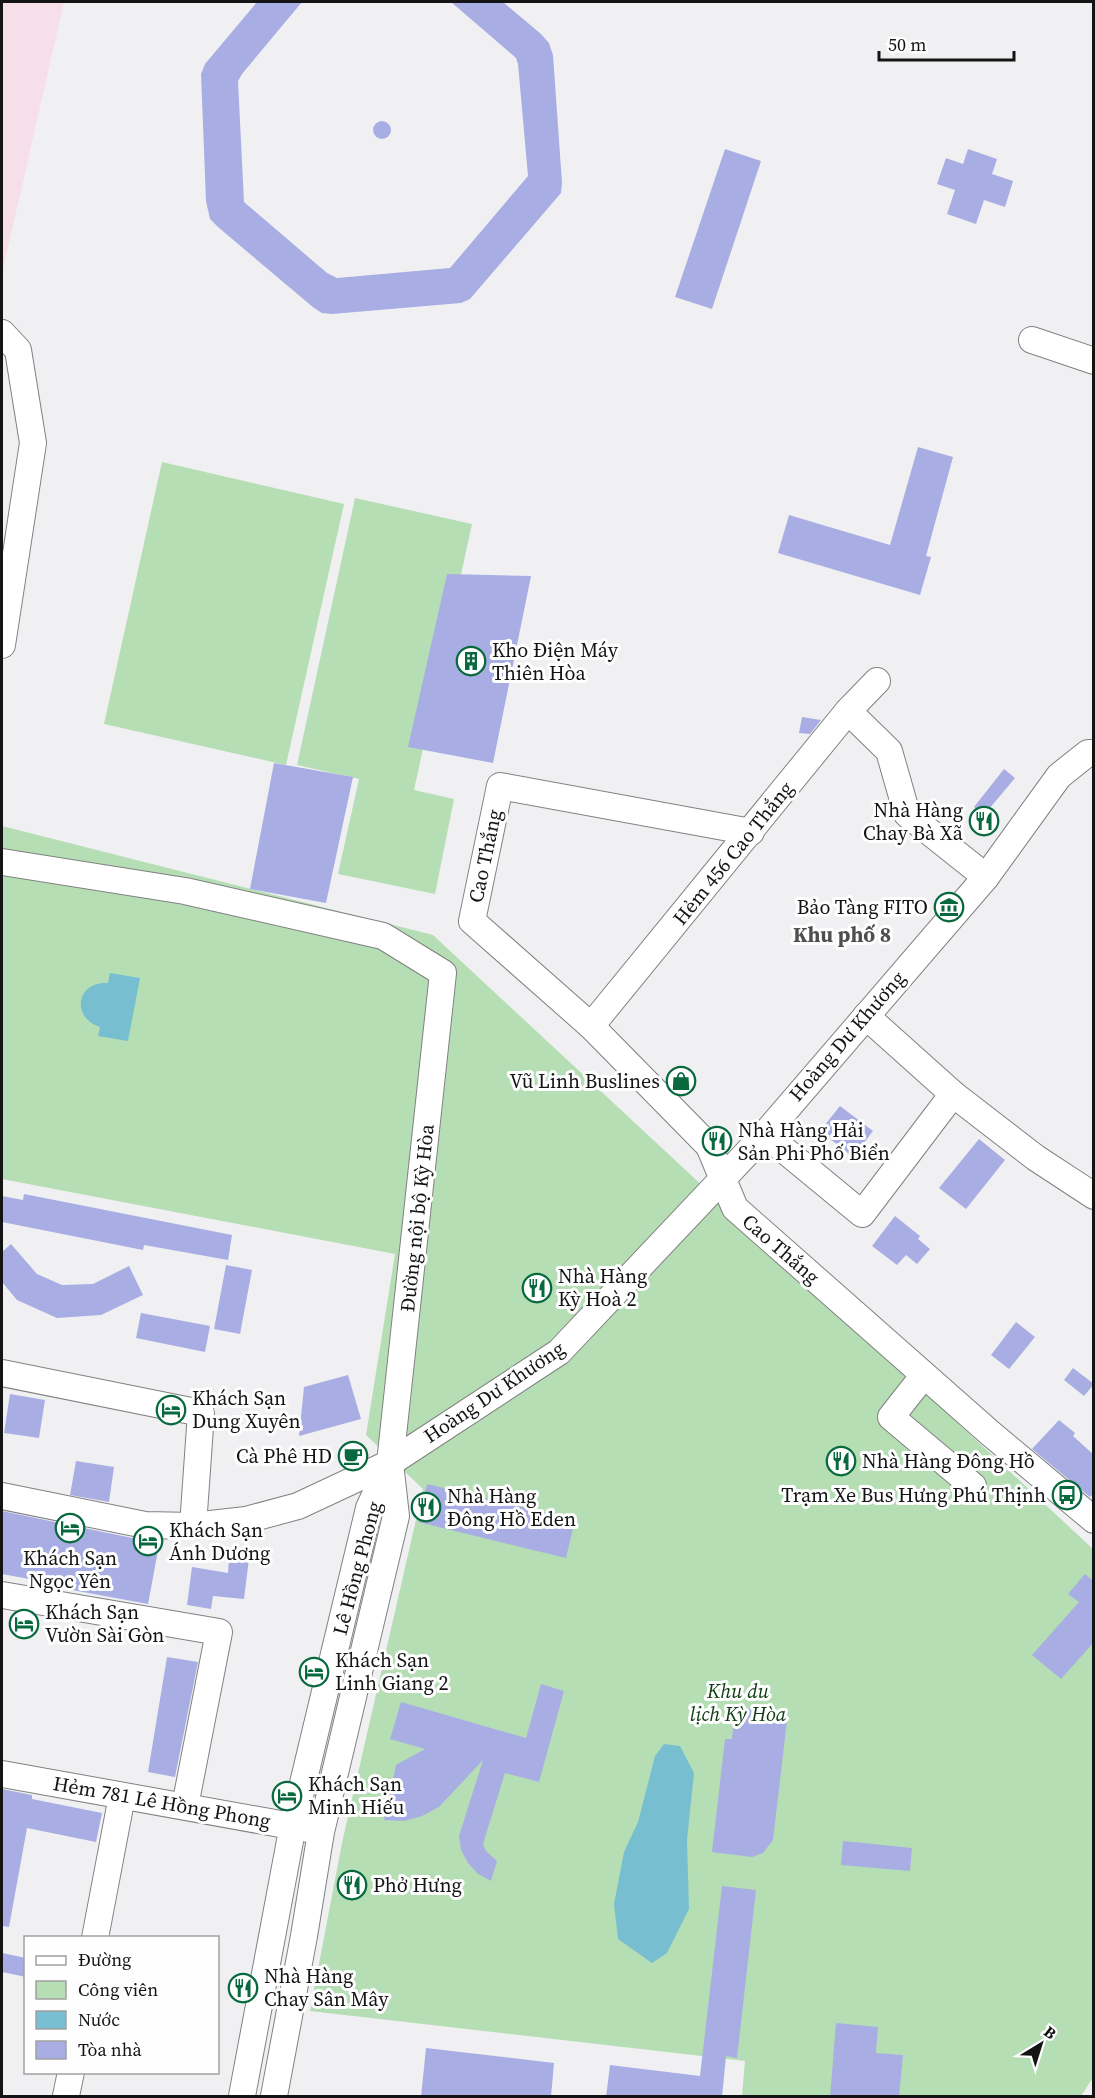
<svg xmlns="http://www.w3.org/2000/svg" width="1095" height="2098" viewBox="0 0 1095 2098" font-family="'Source Serif 4',serif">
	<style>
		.education { fill: #f7dfea }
		.green { fill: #b6deb4 }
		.water { fill: #77bfd0 }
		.building { fill: #a8aee3 }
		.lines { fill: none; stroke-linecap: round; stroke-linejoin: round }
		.minor-casing { stroke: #818182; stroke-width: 28 }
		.minor { stroke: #fff; stroke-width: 26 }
		.labels { text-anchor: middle; stroke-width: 6; stroke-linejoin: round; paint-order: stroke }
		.poi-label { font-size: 20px; fill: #141415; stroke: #fefeff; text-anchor: start }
		.street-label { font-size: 20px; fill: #141415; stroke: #fefeff }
		.park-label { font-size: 20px; font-style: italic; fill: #0c390e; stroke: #fefeff }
		.neighbourhood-label { font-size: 21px; font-weight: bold; fill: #4e4e4f; stroke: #fefeff }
	</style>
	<rect width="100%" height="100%" fill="#f0f0f2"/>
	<!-- education -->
	<polygon class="education" points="2,2 64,2 2,274"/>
	<!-- green -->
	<g class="green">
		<polygon points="162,462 344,504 286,765 104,724"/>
		<polygon points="355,498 472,524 414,790 454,799 435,894 338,874 359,779 297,765"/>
		<polygon points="2,826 433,935 1093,1549 1094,2076 1081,2096 742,2096 745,2061 310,2011 342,1843 423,1489 366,1435 395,1254 2,1179"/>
	</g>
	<!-- water -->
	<g class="water">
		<path d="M 110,973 L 140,978 L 128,1041 L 98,1036 L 100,1027 C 70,1017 77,981 108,983 Z"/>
		<polygon points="664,1744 680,1746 694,1773 687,1840 689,1909 667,1953 652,1963 618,1939 614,1904 624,1852 638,1822 655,1756"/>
	</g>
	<!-- building -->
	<g class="building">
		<polygon points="257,2 302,2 242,74 238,81 244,202 327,273 337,278 450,268 528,176 518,64 516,58 451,2 503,2 541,34 549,43 553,55 562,183 561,193 470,299 461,303 332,314 322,313 314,308 218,227 210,219 206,201 201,74 205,64"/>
		<circle cx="382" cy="130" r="9"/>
		<polygon points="725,149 761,161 712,309 675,297"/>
		<polygon points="968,149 997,159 992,174 1013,181 1005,207 984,200 976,224 947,214 955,190 937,184 946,158 963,164"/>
		<polygon points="918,447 953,457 926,556 931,557 920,595 778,553 789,515 890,545"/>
		<polygon points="447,574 531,576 493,763 408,747"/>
		<polygon points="802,717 821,720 810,734 799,733"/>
		<polygon points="274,763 353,777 326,903 250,889"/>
		<polygon points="1004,769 1015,778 984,815 974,807"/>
		<polygon points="840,1106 873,1131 853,1157 820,1131"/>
		<polygon points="979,1139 1005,1160 966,1209 939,1188"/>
		<polygon points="24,1194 232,1235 228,1260 144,1245 143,1250 2,1222 2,1196 23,1200"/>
		<polygon points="895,1216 920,1236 918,1239 930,1249 917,1264 906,1255 897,1265 872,1246"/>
		<polygon points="11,1244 37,1274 62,1285 93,1284 129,1266 143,1295 101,1315 57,1318 17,1300 2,1282 2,1252"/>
		<polygon points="226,1265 252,1270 240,1334 214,1329"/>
		<polygon points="141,1313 210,1326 205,1352 136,1338"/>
		<polygon points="1016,1322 1035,1337 1009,1369 991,1355"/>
		<polygon points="1073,1368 1094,1384 1084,1396 1064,1380"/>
		<polygon points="348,1375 361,1419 299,1436 304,1387"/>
		<polygon points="10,1394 45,1400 39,1438 4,1433"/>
		<polygon points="1059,1420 1075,1433 1073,1436 1094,1455 1094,1493 1090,1497 1032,1449"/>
		<polygon points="76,1461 114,1467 109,1502 70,1495"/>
		<polygon points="427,1484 575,1520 566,1558 418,1522"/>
		<polygon points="2,1511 142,1540 160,1540 148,1604 61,1588 62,1585 2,1574"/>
		<polygon points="229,1557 249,1559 244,1599 213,1596 211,1609 187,1605 192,1567 228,1573"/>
		<polygon points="1085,1574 1094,1582 1094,1642 1061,1679 1032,1655 1079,1602 1068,1594"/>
		<polygon points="167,1657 198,1662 175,1777 148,1772"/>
		<polygon points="541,1684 564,1691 539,1782 505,1773 483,1844 486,1851 497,1861 491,1881 478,1874 468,1863 461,1850 459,1836 483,1760 439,1807 422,1816 404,1821 384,1820 396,1765 425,1749 390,1739 401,1702 526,1738"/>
		<polygon points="735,1707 788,1712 773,1840 763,1853 752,1857 712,1852 725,1739 732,1739"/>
		<polygon points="2,1789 32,1795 32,1799 102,1813 96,1842 27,1828 9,1927 2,1926"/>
		<polygon points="843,1841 912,1848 910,1871 841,1865"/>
		<polygon points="722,1886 756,1890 737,2058 726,2056 722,2097 606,2097 610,2065 700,2076"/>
		<polygon points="2,1953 26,1958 26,1977 2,1972"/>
		<polygon points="836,2023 878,2027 876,2053 903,2055 899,2097 830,2097"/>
		<polygon points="426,2048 554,2063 551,2097 421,2097"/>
	</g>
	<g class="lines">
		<!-- minor casing -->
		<g class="minor-casing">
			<g id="minor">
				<polyline points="2,333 18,350 33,443 2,645"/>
				<polyline points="1032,340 1094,361"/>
				<polyline points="848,711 889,751 907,814 986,877"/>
				<polyline points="751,832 500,786 472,921 591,1026 709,1146 735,1208 990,1433 1094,1520"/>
				<polyline points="2,862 185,891 383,936 443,973 390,1463 396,1516 321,1832 304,1936 274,2096"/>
				<polyline points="866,1016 953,1094 1036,1158 1094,1196"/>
				<polyline points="591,1026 848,711 877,681"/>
				<polyline points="765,1134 862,1214 953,1094"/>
				<polyline points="2,1373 201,1413 193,1526"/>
				<polyline points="924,1375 891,1417 973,1486"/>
				<polyline points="2,1496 145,1525 193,1526 246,1520 298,1506 390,1463 559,1352 765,1134 986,877 1059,776 1088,753 1094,753"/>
				<polyline points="2,1595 219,1632 185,1806"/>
				<polyline points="2,1774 308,1829"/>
				<polyline points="95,1938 122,1796"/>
				<polyline points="66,2096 71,2072"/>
				<polyline points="242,2096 293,1825 369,1508 390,1463"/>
			</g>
		</g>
		<!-- minor -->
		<use href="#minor" class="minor"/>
	</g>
	<!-- icons -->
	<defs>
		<g id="building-ring" transform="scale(1.5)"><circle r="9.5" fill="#fefeff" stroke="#07693d" stroke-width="1.5"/><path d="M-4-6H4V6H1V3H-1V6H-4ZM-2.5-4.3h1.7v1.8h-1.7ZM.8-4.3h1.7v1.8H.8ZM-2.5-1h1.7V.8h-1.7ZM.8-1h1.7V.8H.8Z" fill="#07693d"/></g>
		<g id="restaurant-ring" transform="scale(1.5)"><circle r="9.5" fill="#fefeff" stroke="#07693d" stroke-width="1.5"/><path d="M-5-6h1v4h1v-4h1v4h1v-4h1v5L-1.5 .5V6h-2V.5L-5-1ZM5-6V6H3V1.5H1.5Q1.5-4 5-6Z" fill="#07693d"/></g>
		<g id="museum-ring" transform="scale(1.5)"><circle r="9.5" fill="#fefeff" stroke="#07693d" stroke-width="1.5"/><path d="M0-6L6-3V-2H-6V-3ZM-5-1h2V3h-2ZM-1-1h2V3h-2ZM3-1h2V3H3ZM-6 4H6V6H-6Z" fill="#07693d"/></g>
		<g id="shop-ring" transform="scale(1.5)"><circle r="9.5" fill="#fefeff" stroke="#07693d" stroke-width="1.5"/><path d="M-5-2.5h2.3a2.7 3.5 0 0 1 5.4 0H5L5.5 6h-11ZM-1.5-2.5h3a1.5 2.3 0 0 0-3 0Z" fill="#07693d"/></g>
		<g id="hotel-ring" transform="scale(1.5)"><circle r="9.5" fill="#fefeff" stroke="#07693d" stroke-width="1.5"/><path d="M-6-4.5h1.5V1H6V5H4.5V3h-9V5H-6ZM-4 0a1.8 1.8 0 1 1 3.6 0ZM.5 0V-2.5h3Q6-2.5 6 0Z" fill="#07693d"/></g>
		<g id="cafe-ring" transform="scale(1.5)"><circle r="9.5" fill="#fefeff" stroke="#07693d" stroke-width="1.5"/><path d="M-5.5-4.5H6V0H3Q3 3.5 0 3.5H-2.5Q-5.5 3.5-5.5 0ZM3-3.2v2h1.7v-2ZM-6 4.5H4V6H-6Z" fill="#07693d"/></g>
		<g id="bus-ring" transform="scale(1.5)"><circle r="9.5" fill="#fefeff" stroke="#07693d" stroke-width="1.5"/><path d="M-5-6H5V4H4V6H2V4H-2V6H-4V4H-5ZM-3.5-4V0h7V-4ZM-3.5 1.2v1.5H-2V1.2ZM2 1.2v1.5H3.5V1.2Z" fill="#07693d"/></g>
	</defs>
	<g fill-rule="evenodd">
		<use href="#building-ring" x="471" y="661"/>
		<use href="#restaurant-ring" x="984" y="821"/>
		<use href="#museum-ring" x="949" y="907"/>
		<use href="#shop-ring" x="681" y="1081"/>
		<use href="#restaurant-ring" x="717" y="1141"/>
		<use href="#restaurant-ring" x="537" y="1288"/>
		<use href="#hotel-ring" x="171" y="1410"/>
		<use href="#cafe-ring" x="353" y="1456"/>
		<use href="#restaurant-ring" x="841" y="1461"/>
		<use href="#bus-ring" x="1067" y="1495"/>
		<use href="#restaurant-ring" x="426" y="1507"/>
		<use href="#hotel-ring" x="70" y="1528"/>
		<use href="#hotel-ring" x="148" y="1541"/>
		<use href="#hotel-ring" x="24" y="1624"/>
		<use href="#hotel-ring" x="314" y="1672"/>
		<use href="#hotel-ring" x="287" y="1796"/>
		<use href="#restaurant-ring" x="352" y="1885"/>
		<use href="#restaurant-ring" x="243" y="1988"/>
	</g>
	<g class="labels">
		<!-- poi labels -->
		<g class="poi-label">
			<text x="492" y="657">Kho Điện Máy<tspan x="492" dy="23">Thiên Hòa</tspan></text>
			<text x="963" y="817" text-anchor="end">Nhà Hàng<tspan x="963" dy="23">Chay Bà Xã</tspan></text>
			<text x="928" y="914" text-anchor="end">Bảo Tàng FITO</text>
			<text x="660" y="1088" text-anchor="end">Vũ Linh Buslines</text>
			<text x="738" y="1137">Nhà Hàng Hải<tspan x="738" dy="23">Sản Phi Phố Biển</tspan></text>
			<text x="558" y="1283">Nhà Hàng<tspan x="558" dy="23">Kỳ Hoà 2</tspan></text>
			<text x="192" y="1405">Khách Sạn<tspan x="192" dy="23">Dung Xuyên</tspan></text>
			<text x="332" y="1463" text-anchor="end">Cà Phê HD</text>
			<text x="862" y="1468">Nhà Hàng Đông Hồ</text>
			<text x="1046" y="1502" text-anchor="end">Trạm Xe Bus Hưng Phú Thịnh</text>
			<text x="447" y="1503">Nhà Hàng<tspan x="447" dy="23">Đông Hồ Eden</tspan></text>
			<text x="169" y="1537">Khách Sạn<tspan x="169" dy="23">Ánh Dương</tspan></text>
			<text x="70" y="1565" text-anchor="middle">Khách Sạn<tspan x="70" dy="23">Ngọc Yên</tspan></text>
			<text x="45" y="1619">Khách Sạn<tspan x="45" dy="23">Vườn Sài Gòn</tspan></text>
			<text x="335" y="1667">Khách Sạn<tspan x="335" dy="23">Linh Giang 2</tspan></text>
			<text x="308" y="1791">Khách Sạn<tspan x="308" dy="23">Minh Hiếu</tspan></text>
			<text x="373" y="1892">Phở Hưng</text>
			<text x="264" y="1983">Nhà Hàng<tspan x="264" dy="23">Chay Sân Mây</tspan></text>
		</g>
		<!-- street labels -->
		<g class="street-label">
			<text transform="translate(733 853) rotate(-51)" y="7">Hẻm 456 Cao Thắng</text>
			<text transform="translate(485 856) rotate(-78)" y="7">Cao Thắng</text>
			<text transform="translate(847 1036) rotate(-49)" y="7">Hoàng Dư Khương</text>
			<text transform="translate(417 1218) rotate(-84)" y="7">Đường nội bộ Kỳ Hòa</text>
			<text transform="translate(781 1249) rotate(41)" y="7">Cao Thắng</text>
			<text transform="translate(494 1392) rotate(-34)" y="7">Hoàng Dư Khương</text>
			<text transform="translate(357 1568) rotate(-75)" y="7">Lê Hồng Phong</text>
			<text transform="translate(162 1802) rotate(10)" y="7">Hẻm 781 Lê Hồng Phong</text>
		</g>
		<!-- park labels -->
		<g class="park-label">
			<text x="738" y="1698">Khu du<tspan x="738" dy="23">lịch Kỳ Hòa</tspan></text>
		</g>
		<!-- neighbourhood labels -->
		<g class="neighbourhood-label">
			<text x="842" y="942">Khu phố 8</text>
		</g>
	</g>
	<!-- border -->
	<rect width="1095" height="2098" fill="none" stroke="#141415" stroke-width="6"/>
	<!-- legend -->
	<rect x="24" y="1936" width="195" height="138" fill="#fefeff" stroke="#a0a0a1" stroke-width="1.5"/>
	<rect x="36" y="1956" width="30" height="9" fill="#ffffff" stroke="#a0a0a1" stroke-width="1.5"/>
	<text x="78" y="1966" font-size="18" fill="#141415">Đường</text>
	<rect x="36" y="1981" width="30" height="18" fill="#b6deb4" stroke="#a0a0a1" stroke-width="1.5"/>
	<text x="78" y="1996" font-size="18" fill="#141415">Công viên</text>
	<rect x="36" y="2011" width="30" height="18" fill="#77bfd0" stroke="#a0a0a1" stroke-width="1.5"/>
	<text x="78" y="2026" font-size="18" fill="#141415">Nước</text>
	<rect x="36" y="2041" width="30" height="18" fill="#a8aee3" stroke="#a0a0a1" stroke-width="1.5"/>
	<text x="78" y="2056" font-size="18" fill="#141415">Tòa nhà</text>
	<!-- north arrow -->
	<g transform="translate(1041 2044) rotate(38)" stroke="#fefeff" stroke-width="4.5" paint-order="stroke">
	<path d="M0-4.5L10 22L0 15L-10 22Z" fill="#141415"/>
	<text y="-9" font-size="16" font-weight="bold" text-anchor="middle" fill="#141415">B</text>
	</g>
	<!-- scale -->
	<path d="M879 51v9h135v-9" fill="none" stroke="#141415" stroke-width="3"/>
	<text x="888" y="51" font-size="18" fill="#141415" stroke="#fefeff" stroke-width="4.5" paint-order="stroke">50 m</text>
</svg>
